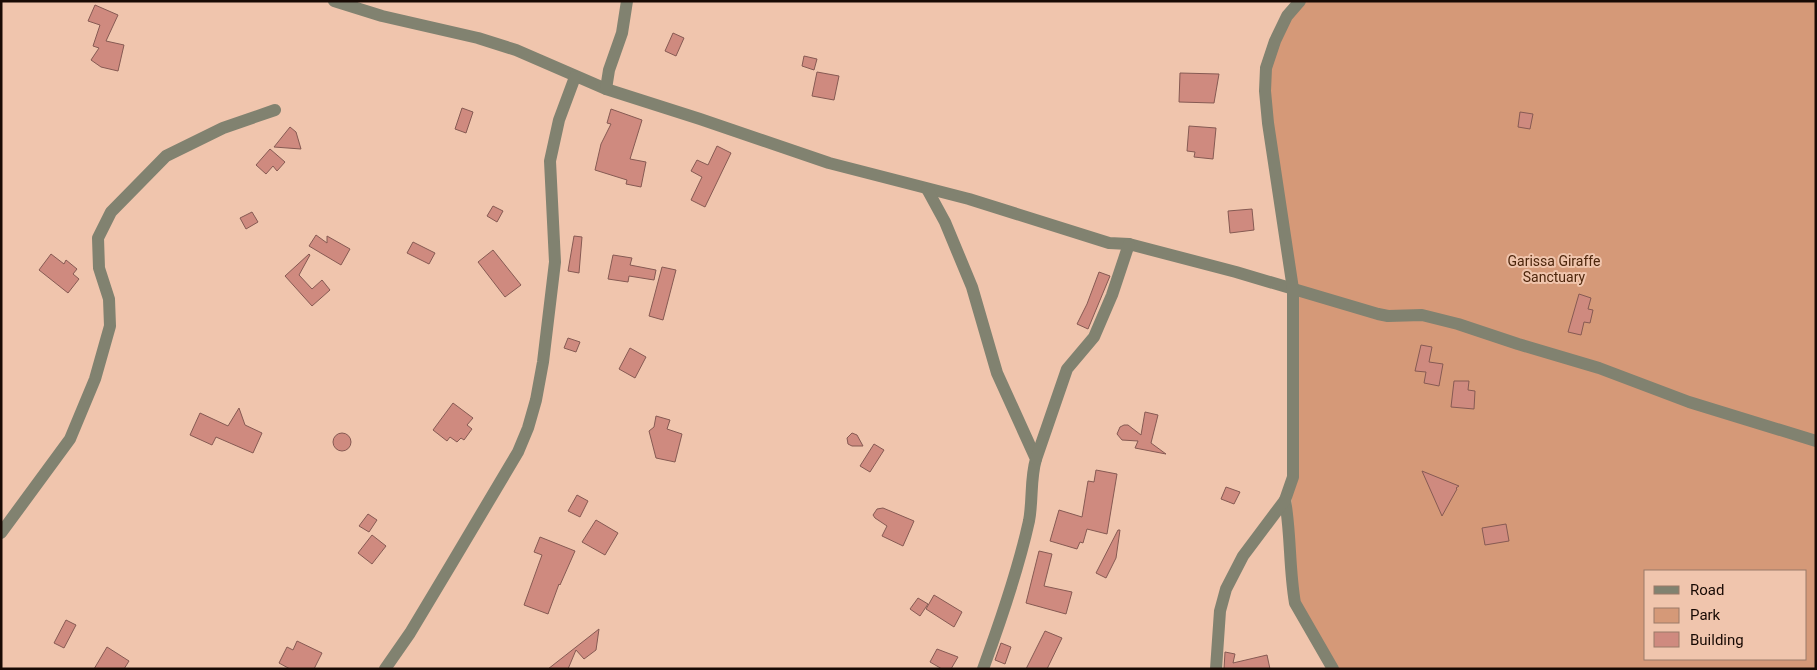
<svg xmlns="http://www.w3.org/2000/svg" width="1817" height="670" viewBox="0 0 1817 670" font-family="Roboto,sans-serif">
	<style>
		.green { fill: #d59978; fill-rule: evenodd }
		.building { fill: #cf8a7f; stroke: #865a53 }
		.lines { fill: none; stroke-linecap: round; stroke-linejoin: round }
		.street { stroke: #818270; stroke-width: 12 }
		.labels { text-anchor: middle; stroke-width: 4; stroke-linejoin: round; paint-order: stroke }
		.park-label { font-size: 14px; fill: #4d260c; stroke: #f0c5ad }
	</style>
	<rect width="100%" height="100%" fill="#f0c5ad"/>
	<!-- green -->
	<path class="green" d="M 1300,1 L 1816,1 L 1816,669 L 1333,669 L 1295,603 L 1291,487 L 1293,289 L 1265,92 L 1275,41 ZM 1646,571 L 1806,571 L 1806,659 L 1646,659 Z"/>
	<!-- building -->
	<g class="building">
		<polygon points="95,5 118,15 106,41 124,45 118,71 101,67 91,60 99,48 93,46 100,25 88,21"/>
		<polygon points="673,33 684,38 676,56 665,51"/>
		<polygon points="804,56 817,59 814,70 802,66"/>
		<polygon points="817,72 839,76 834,100 812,96"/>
		<polygon points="1180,73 1219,74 1214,103 1179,102"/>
		<polygon points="462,108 473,112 466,133 455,129"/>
		<polygon points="611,109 642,120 630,159 646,162 641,187 626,184 627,180 595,170 601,144 611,124 607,123"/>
		<polygon points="1520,112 1533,114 1530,129 1518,127"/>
		<polygon points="1189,126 1216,128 1213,159 1194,157 1195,152 1187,151"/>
		<polygon points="290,127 296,132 301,149 274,147"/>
		<polygon points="717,146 731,153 705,207 691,200 702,177 691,171 697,160 708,165"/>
		<polygon points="270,149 285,162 277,171 273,166 266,174 256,165"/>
		<polygon points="493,206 503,211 497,222 487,216"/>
		<polygon points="1252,209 1254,230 1230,233 1228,211"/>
		<polygon points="252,212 258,222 246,229 240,218"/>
		<polygon points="316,235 327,243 327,236 350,249 341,265 309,246"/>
		<polygon points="574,236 582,237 579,273 568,271"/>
		<polygon points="413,242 435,253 429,264 407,253"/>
		<polygon points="493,250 521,285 505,297 478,262"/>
		<polygon points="51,254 64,264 66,260 77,269 73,274 79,279 68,293 39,270"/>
		<polygon points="309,254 310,255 299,275 312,289 322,280 330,290 312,306 285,276"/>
		<polygon points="613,255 632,258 630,265 656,270 654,280 629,276 628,282 608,279"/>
		<polygon points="662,267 676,270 663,320 649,316"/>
		<polygon points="1099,272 1110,276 1088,329 1077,324 1087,304"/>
		<polygon points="1579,294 1591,298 1588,309 1593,310 1590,323 1584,322 1581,335 1568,332"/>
		<polygon points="568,338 580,342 576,352 564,348"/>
		<polygon points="1421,345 1432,347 1429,362 1443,364 1439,386 1424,383 1426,372 1415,371"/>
		<polygon points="630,348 646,357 635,378 619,369"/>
		<polygon points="1454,381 1469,381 1468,390 1475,391 1474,409 1451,407"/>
		<polygon points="453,403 473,418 467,425 472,429 464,440 461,438 457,442 450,437 447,441 433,430"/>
		<polygon points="239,408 245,425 262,433 253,453 216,437 212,445 190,435 200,413 228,426"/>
		<polygon points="1145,412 1158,415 1151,443 1166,454 1135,448 1138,441 1122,440 1117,434 1120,427 1124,425 1128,425 1141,435"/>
		<polygon points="656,416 670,420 667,429 682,434 675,462 656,458 649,431 654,427"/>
		<circle cx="342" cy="442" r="9"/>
		<polygon points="852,433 857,435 863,446 852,446 848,444 847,438"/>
		<polygon points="874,444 884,450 870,472 860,466"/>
		<polygon points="1096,470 1117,474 1107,534 1087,529 1083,543 1080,542 1077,549 1050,541 1059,510 1082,517 1088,481 1094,482"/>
		<polygon points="1422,471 1459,486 1456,488 1457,489 1442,516"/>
		<polygon points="1226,487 1240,492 1234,504 1221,499"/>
		<polygon points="577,495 588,501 580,517 568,511"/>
		<polygon points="883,508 914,521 903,546 882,536 887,526 875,518 873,515 877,509"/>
		<polygon points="368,514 377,520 369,532 359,526"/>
		<polygon points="596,520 618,533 605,555 582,542"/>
		<polygon points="1506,524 1509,541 1485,545 1482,528"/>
		<polygon points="1118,530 1120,530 1116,558 1106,578 1096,573"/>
		<polygon points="372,535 386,546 372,564 358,553"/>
		<polygon points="540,537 575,551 560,585 559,584 548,614 524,605 542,555 534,552"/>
		<polygon points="1039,551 1052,554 1044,586 1072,592 1066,614 1026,603"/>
		<polygon points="934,595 962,612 954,627 926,609"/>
		<polygon points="918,598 928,604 920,616 910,609"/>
		<polygon points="66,620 76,625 64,648 54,643"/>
		<polygon points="599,629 596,650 584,659 576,650 568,669 548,669"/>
		<polygon points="1045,631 1062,638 1047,669 1026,669"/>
		<polygon points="297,641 322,653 314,669 290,669 279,663 287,647 293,650"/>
		<polygon points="1001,643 1011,647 1005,664 995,660"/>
		<polygon points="107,647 129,661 124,669 94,669"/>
		<polygon points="937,649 958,657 951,669 942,669 930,662"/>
		<polygon points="1225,652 1235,654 1233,663 1267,655 1270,669 1224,669"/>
	</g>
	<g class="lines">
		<!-- street -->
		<g class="street">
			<polyline points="334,1 382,16 478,38 516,50 606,89 700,119 829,163 969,199 1109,243 1129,244 1236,272 1378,314 1388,316 1422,315 1458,324 1518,344 1599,368 1689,402 1816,441"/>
			<polyline points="606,89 609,70 622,33 627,1"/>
			<path d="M 927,189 L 945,222 L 972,287 L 997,373 L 1036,459 C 1030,479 1033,500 1029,521 C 1018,571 1001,620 983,669"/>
			<polyline points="1036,459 1067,369 1094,337 1112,295 1129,244"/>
			<path d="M 1285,500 C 1291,534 1289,569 1295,603 L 1333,669"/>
			<polyline points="1,533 70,439 95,379 110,326 109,299 99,268 98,238 111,212 166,156 223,128 275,110"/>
			<polyline points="385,669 410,633 452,563 518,452 528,428 536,400 543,362 555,262 550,161 559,120 575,77"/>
			<polyline points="1216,669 1220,611 1226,589 1243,556 1285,500 1293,477 1293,289 1268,123 1265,91 1266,68 1275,41 1287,16 1300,1"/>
		</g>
	</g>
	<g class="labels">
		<!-- park labels -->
		<g class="park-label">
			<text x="1554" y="266">Garissa Giraffe<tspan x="1554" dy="16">Sanctuary</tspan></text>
		</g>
	</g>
	<!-- border -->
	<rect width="1817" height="670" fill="none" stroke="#180a04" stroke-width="5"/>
	<!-- legend -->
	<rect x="1644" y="570" width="162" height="90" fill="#f0c5ad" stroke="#9a7a69"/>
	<rect x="1654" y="586" width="25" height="8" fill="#818270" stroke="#9a7a69"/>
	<text x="1690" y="595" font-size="15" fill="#180a04">Road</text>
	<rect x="1654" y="608" width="25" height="15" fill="#d59978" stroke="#9a7a69"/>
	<text x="1690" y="620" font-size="15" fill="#180a04">Park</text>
	<rect x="1654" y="632" width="25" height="15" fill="#cf8a7f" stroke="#9a7a69"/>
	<text x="1690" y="645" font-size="15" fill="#180a04">Building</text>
</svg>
